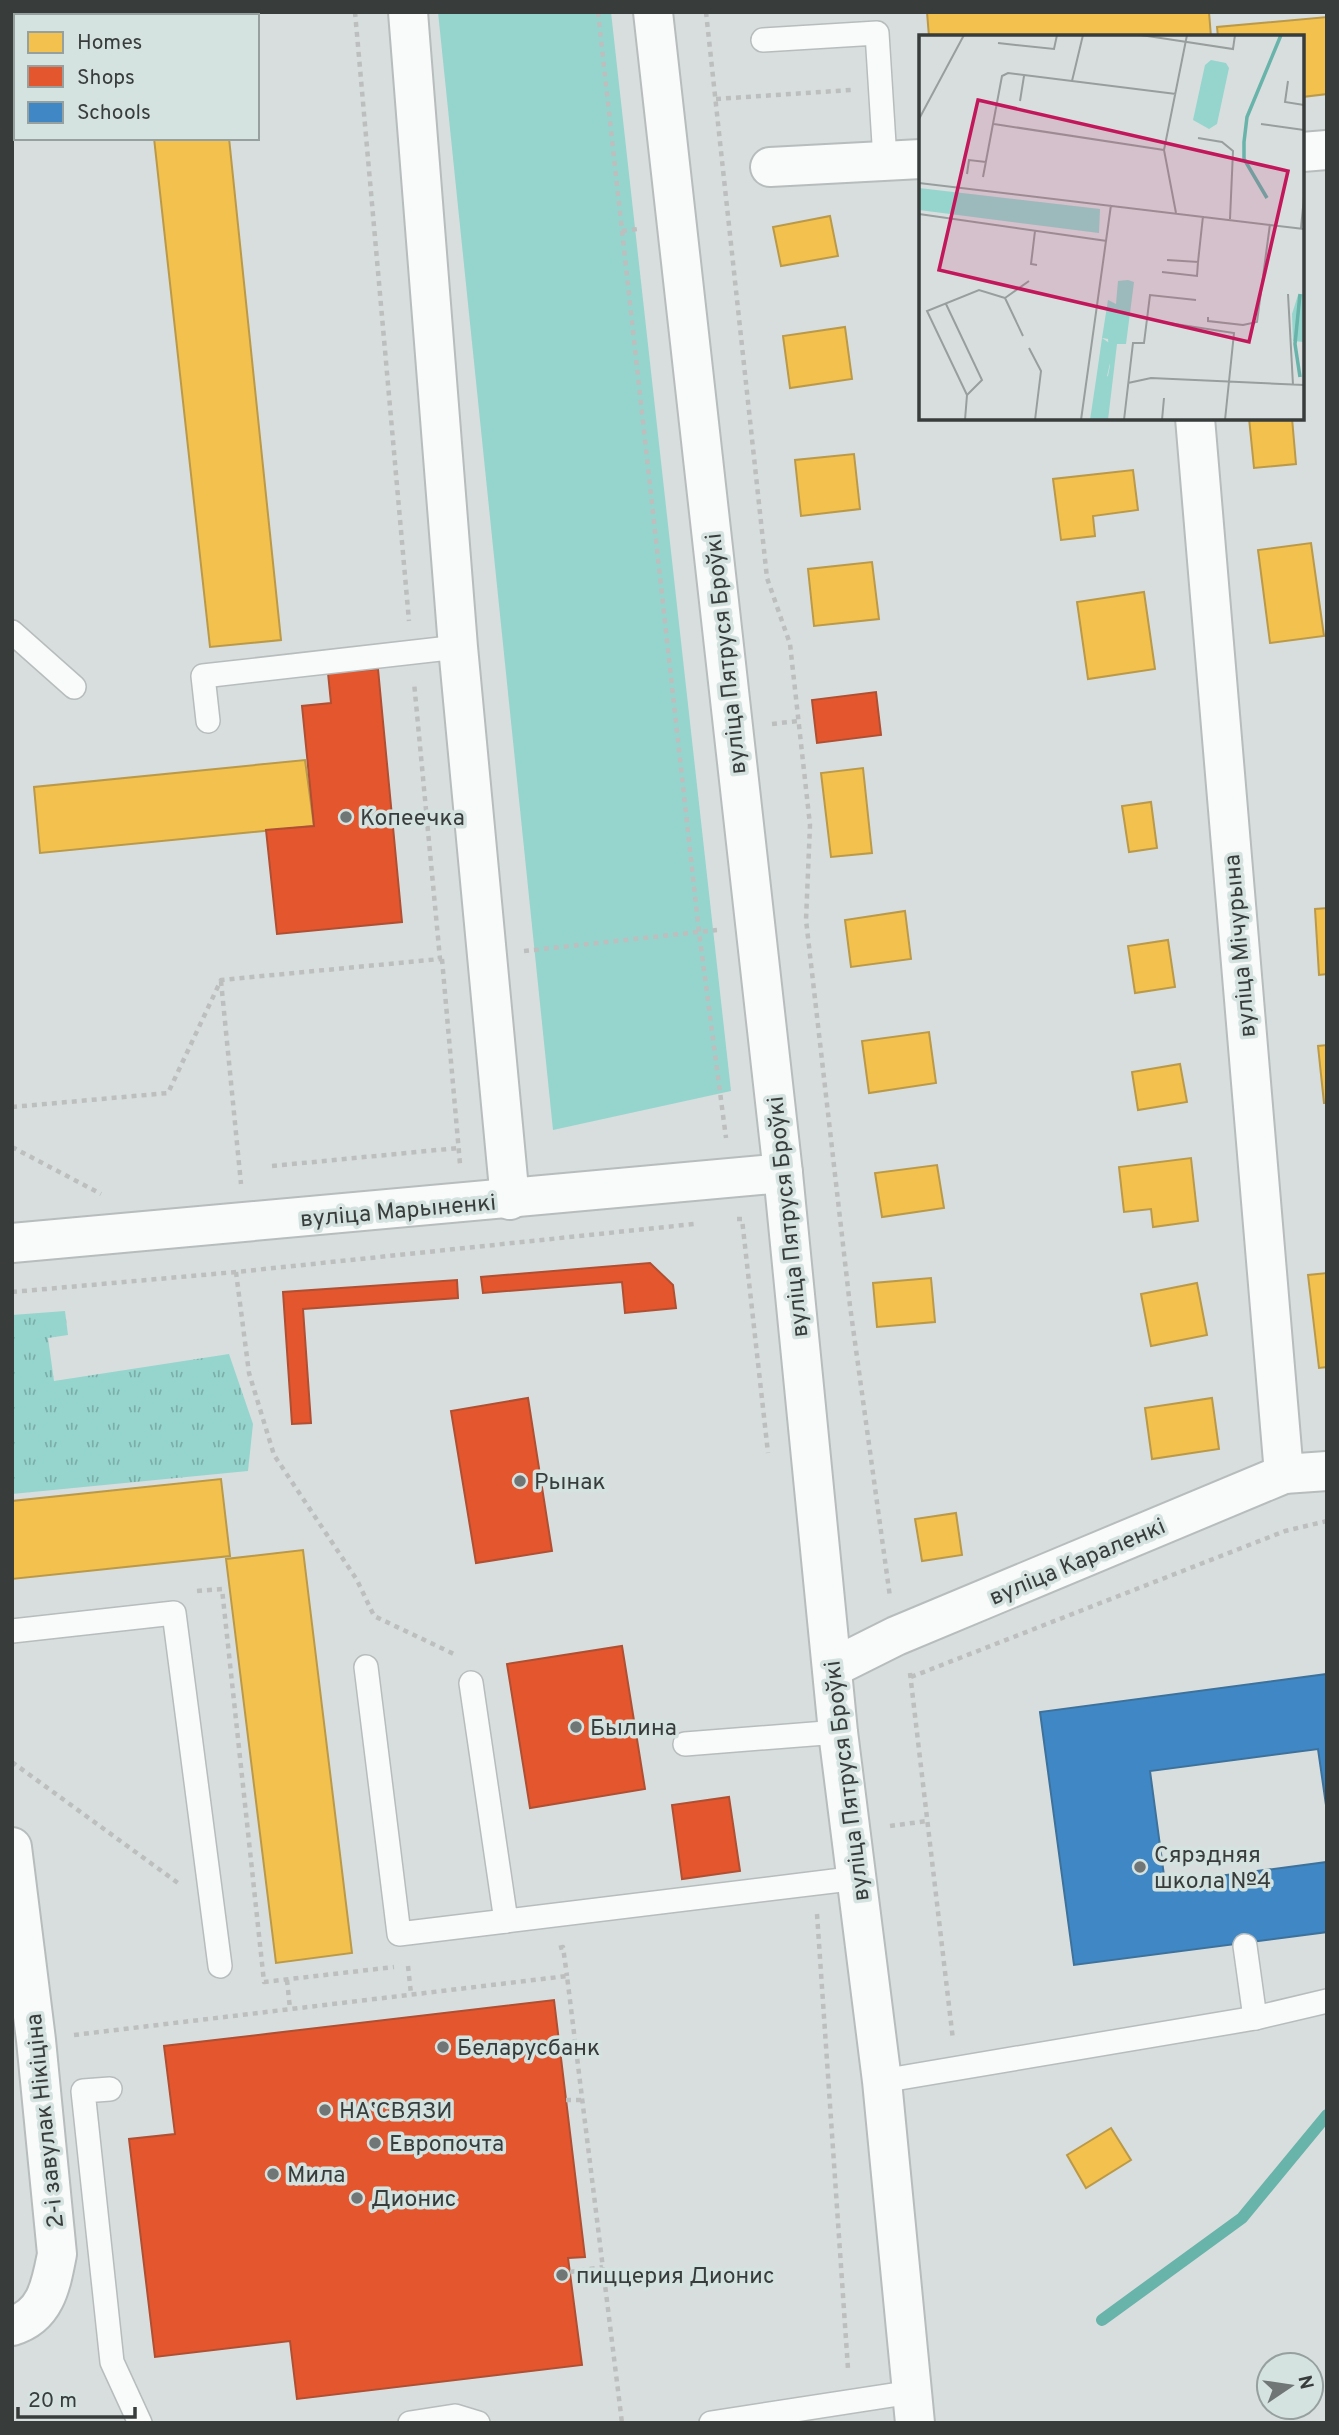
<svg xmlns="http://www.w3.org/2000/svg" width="1339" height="2435" viewBox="0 0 1339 2435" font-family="Overpass,sans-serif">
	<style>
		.grass { fill: url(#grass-tufts) }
		.park { fill: #96d5cd }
		.homes { fill: #f2c14e; stroke: #ba9949; stroke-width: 2 }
		.shops { fill: #e4572e; stroke: #b04f32; stroke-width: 2 }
		.schools { fill: #3f88c5; stroke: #3d729c; stroke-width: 2 }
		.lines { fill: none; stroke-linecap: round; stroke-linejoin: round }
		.stream { stroke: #68b3aa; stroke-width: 12 }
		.lane-casing { stroke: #b7bcbc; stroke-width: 26 }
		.street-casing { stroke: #b7bcbc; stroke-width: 42 }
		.secondary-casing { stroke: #b7bcbc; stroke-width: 42 }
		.path { stroke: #bcbfbe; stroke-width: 4.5; stroke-dasharray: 5 5; stroke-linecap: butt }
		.lane { stroke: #f9fafa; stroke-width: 23 }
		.street { stroke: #f9fafa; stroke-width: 38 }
		.secondary { stroke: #f9fafa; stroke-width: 38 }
		.poi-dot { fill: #707575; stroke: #d4e2e0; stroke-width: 2.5 }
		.labels { text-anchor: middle; stroke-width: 7; stroke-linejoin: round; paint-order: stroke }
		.street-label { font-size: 23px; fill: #383d3c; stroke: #d4e2e0 }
		.poi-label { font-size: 23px; fill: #383d3c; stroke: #d4e2e0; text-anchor: start }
		.inset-river { fill: none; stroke: #68b3aa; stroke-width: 3.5 }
		.inset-road { fill: none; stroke: #989e9d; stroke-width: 2 }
		.view { fill: #c2185b; fill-opacity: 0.15; stroke: #c2185b; stroke-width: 3.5 }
		.inset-edge { fill: none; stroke: #383d3c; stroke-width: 3.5 }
	</style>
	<defs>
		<pattern id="grass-tufts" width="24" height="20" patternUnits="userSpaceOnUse" patternTransform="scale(1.75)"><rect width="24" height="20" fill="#96d5cd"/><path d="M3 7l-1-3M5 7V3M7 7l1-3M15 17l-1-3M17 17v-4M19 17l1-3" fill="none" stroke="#7baea8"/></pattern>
	</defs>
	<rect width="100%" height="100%" fill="#d8dede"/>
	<!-- grass -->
	<polygon class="grass" points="65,1311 68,1335 48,1338 54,1381 229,1354 253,1424 248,1471 12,1494 12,1315"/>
	<!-- park -->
	<polygon class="park" points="438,12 611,12 731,1091 553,1130"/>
	<!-- homes -->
	<g class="homes">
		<polygon points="114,12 205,12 208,16 117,16"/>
		<polygon points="927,12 1209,12 1211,37 929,37"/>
		<polygon points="1327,17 1327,94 1302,97 1302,37 1218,37 1217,27"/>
		<polygon points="154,138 229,138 281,640 210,647"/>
		<polygon points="830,216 838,256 781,266 773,227"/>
		<polygon points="845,327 852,379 790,388 783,336"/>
		<polygon points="1249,418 1292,418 1296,464 1254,468"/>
		<polygon points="854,454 860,509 801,516 795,460"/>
		<polygon points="1133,470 1138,510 1093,516 1095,536 1061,540 1053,479"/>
		<polygon points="1311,543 1324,636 1270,643 1258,550"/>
		<polygon points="872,562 879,619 814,626 808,569"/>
		<polygon points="1144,592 1155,669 1088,679 1077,602"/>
		<polygon points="305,760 314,826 40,853 34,787"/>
		<polygon points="863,768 872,853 831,857 821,773"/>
		<polygon points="1151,802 1157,848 1129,852 1122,806"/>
		<polygon points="1327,908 1327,974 1319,975 1315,909"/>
		<polygon points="905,911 911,959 851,967 845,920"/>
		<polygon points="1168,940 1175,987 1135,993 1128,946"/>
		<polygon points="929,1032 936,1083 869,1093 862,1041"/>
		<polygon points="1327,1045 1327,1103 1324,1103 1318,1046"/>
		<polygon points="1180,1064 1187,1102 1138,1110 1132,1072"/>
		<polygon points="1191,1158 1198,1221 1153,1227 1151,1209 1124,1212 1119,1167"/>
		<polygon points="937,1165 944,1208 882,1217 875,1173"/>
		<polygon points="1327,1273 1327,1367 1319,1368 1308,1275"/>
		<polygon points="931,1278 935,1322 877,1327 873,1283"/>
		<polygon points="1197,1283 1207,1335 1151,1346 1141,1294"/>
		<polygon points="1212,1398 1219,1449 1152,1459 1145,1408"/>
		<polygon points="221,1479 230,1556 12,1579 12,1501"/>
		<polygon points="956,1513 962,1555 922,1561 915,1519"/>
		<polygon points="303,1550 352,1953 276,1963 226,1559"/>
		<polygon points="1111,2128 1131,2160 1086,2188 1067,2155"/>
	</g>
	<!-- shops -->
	<g class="shops">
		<polygon points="378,669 402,922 277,934 266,830 314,826 302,706 331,703 328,673"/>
		<polygon points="876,692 881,735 817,743 812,700"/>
		<polygon points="650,1263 673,1285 676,1308 625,1313 622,1282 483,1293 481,1277"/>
		<polygon points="457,1280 458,1298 303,1309 311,1423 292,1424 283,1292"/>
		<polygon points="528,1398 552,1551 476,1563 451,1411"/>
		<polygon points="622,1646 645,1789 530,1808 507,1664"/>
		<polygon points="729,1797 740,1871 682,1879 672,1805"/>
		<polygon points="554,2000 585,2257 568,2258 582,2365 297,2399 290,2341 155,2357 129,2139 175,2134 164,2046"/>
	</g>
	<!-- schools -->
	<polygon class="schools" points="1327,1674 1327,1812 1318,1749 1150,1771 1165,1883 1327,1862 1327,1932 1074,1965 1040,1712"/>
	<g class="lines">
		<!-- stream -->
		<polyline class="stream" points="1102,2320 1242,2218 1327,2115"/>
		<!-- lane casing -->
		<g class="lane-casing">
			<g id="lane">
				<polyline points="763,40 877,33 885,160"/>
				<polyline points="12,632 74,687"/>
				<polyline points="208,721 203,676 458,647"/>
				<polyline points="12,1631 174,1613 220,1966"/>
				<polyline points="366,1667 399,1934 506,1921"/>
				<polyline points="471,1683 506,1921 858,1878"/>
				<polyline points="685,1744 838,1732"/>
				<polyline points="1245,1946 1255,2018"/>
				<polyline points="882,2081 1255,2018 1327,2001"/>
				<polyline points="110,2089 83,2091 112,2362 140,2423"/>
				<polyline points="410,2423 455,2416 478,2423"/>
				<polyline points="711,2423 912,2392"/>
			</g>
		</g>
		<!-- street casing -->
		<g class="street-casing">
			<g id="street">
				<polyline points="408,12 458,647 510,1200"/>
				<polyline points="1302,152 1327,150"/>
				<polyline points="770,167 921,159"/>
				<polyline points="1195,418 1284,1474"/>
				<polyline points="832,1668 896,1636 1284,1474 1327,1471"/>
				<path d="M 12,1847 L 36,2040 L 57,2254 C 51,2285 46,2316 12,2326"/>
			</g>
		</g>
		<!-- secondary casing -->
		<g class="secondary-casing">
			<g id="secondary">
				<polyline points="653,12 783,1173 838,1732 882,2081 915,2423"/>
				<polyline points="12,1243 783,1173"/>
			</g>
		</g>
		<!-- path -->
		<g class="path">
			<polyline points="355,12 409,621"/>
			<polyline points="598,12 699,932 726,1138"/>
			<polyline points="706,12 767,578 790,644 810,825 806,920 850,1306 890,1597"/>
			<polyline points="716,99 851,90"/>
			<polyline points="622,231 638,229"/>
			<polyline points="772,724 798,721"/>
			<polyline points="524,951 717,930"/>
			<polyline points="442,959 460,1164"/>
			<polyline points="221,981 241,1184"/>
			<polyline points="12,1107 168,1093 221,980 440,959 414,682"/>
			<polyline points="12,1147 101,1194"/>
			<polyline points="272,1166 458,1148"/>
			<polyline points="737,1219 742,1219 768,1453"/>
			<polyline points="236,1272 249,1373 274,1455 357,1580 374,1616 456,1655"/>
			<polyline points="12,1292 236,1272 694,1224"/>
			<polyline points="197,1591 222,1589 264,1982 394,1967"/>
			<polyline points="910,1673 953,2040"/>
			<polyline points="911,1677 1285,1531 1327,1521"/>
			<polyline points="12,1762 178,1883"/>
			<polyline points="890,1826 927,1821"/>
			<polyline points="817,1914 848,2369"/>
			<polyline points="559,1948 563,1947 567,1976"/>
			<polyline points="408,1966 411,1994"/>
			<polyline points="287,1980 290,2009"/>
			<polyline points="74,2035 567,1976 622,2423"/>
			<polyline points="566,2100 582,2100"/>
			<polyline points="570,2272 603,2267"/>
		</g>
		<!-- lane -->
		<use href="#lane" class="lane"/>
		<!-- street -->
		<use href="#street" class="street"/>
		<!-- secondary -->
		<use href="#secondary" class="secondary"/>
	</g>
	<!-- markers -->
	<g class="poi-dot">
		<circle cx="346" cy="817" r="7"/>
		<circle cx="520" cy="1481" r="7"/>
		<circle cx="576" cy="1727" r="7"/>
		<circle cx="1140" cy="1867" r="7"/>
		<circle cx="443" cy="2047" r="7"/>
		<circle cx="325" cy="2110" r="7"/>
		<circle cx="375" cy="2143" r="7"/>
		<circle cx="273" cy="2174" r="7"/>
		<circle cx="357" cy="2198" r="7"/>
		<circle cx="562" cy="2275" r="7"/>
	</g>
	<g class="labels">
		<!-- street labels -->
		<g class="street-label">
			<text transform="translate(725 654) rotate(-96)" y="8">вуліца Пятруся Броўкі</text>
			<text transform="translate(1239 946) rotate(-95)" y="8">вуліца Мічурына</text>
			<text transform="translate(398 1210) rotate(-5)" y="8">вуліца Марыненкі</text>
			<text transform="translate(787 1217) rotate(-96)" y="8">вуліца Пятруся Броўкі</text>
			<text transform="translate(1077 1561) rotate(-23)" y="8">вуліца Караленкі</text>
			<text transform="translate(846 1781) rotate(-97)" y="8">вуліца Пятруся Броўкі</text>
			<text transform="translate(44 2121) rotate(-96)" y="8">2-і завулак Нікіціна</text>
		</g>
		<!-- poi labels -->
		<g class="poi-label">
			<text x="360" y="825">Копеечка</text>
			<text x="534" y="1489">Рынак</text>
			<text x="590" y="1735">Былина</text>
			<text x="1154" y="1862">Сярэдняя<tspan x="1154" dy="26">школа №4</tspan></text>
			<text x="457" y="2055">Беларусбанк</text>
			<text x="339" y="2118">НАʼСВЯЗИ</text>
			<text x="389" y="2151">Европочта</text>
			<text x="287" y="2182">Мила</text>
			<text x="371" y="2206">Дионис</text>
			<text x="576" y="2283">пиццерия Дионис</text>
		</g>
	</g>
	<!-- overview -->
	<g transform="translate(919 35)">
		<rect width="385" height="385" fill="#d8dede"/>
		<path d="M 209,245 L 215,247 L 207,309 L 198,309 L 189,385 L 171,385 L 177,345 L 189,341 L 191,330 L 189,304 L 183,303 L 189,265 L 197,269 L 199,246 Z" fill="#96d5cd"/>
		<path d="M 385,259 L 385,307 L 374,306 L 373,279 L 379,260 ZM 183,303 L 195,311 L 183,363 L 182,346 L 177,345 Z" fill="#96d5cd"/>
		<path d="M 292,25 L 307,28 L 310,33 L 298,89 L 290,94 L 274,85 L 286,30 ZM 0,153 L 181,174 L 180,198 L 0,175 Z" fill="#96d5cd"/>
		<path class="inset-river" d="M 348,163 L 325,124 L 325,107 L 328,82 L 362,0M 381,342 L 376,309 L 381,259"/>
		<path class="inset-road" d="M 222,0 L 314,14 L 316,0M 79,8 L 135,14 L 138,0M 153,46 L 164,0M 369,46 L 366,67 L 385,70M 101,66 L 105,41M 0,84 L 45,0M 75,89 L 245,115M 342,89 L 385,95M 279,103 L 303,107 L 314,116 L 311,184M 48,139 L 50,125 L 67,127M 64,142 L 83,41 L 89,38 L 257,59M 0,148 L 385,194M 257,178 L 245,115 L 268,0M 0,179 L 188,206M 382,193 L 385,162M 116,196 L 112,229 L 118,230M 248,225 L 279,227 L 284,181M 243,237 L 278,241 L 279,227M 369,259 L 374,350M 27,269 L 63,345 L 48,360M 289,282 L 289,286 L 324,290 L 338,287 L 351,189M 243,287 L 315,298 L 306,385M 104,301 L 86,263 L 110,246M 110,313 L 122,336 L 116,385M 209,348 L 232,343 L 385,350M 46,385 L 48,360 L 8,276 L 60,255 L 86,263M 162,385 L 192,170M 205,385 L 214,308 L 225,308 L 231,260 L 277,265M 243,385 L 245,363"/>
		<path class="view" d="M 59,65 L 369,136 L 330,307 L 20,235 Z"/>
		<rect width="385" height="385" class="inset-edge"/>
	</g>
	<!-- border -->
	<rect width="1339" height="2435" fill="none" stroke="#383d3c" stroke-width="28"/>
	<!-- legend -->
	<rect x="14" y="14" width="245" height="126" fill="#d4e2e0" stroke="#96a09e" stroke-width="2"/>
	<rect x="28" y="32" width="35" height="21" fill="#f2c14e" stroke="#96a09e" stroke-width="2"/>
	<text x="77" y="49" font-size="21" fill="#383d3c">Homes</text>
	<rect x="28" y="66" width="35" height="21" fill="#e4572e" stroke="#96a09e" stroke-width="2"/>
	<text x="77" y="84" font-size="21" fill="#383d3c">Shops</text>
	<rect x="28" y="102" width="35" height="21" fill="#3f88c5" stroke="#96a09e" stroke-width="2"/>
	<text x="77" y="119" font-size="21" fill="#383d3c">Schools</text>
	<!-- north arrow -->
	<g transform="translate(1290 2386) rotate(77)"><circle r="33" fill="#d4e2e0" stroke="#96a09e" stroke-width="2"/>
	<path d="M0-5L12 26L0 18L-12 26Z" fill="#707575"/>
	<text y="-10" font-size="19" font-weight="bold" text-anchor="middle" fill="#383d3c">N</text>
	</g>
	<!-- scale -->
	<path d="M18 2407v10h117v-10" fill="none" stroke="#383d3c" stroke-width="3.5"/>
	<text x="28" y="2407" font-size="21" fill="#383d3c" stroke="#d4e2e0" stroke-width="5" paint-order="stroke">20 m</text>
</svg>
